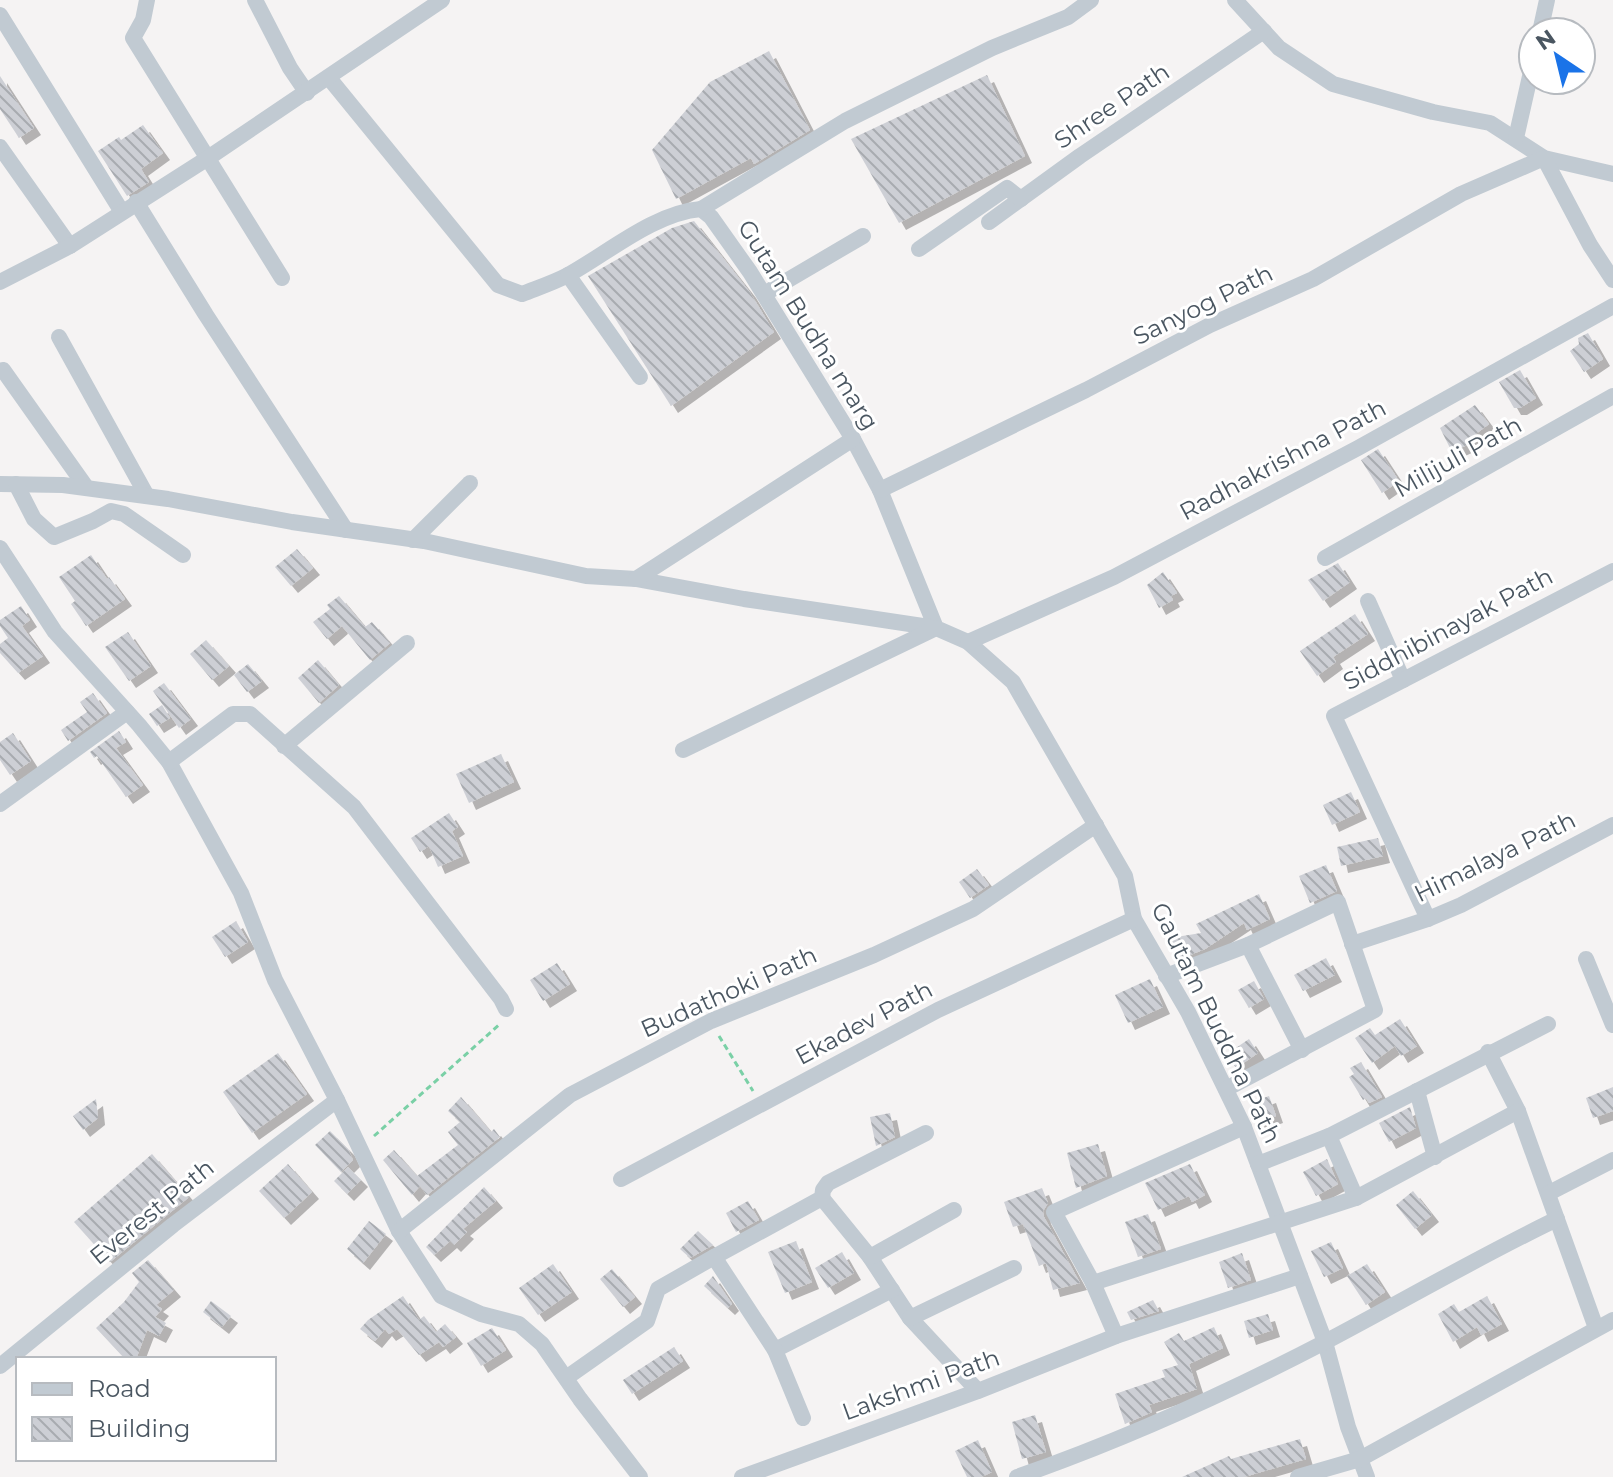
<svg xmlns="http://www.w3.org/2000/svg" width="1613" height="1477" viewBox="0 0 1613 1477" font-family="Montserrat,sans-serif">
	<style>
		.building { fill: url(#building-back-hatch); filter: url(#shadow) }
		.lines { fill: none; stroke-linecap: round; stroke-linejoin: round }
		.path { stroke: #7ad0a6; stroke-width: 3; stroke-dasharray: 6 4; stroke-linecap: butt }
		.minor { stroke: #c1cad2; stroke-width: 16 }
		.labels { text-anchor: middle; stroke-width: 6; stroke-linejoin: round; paint-order: stroke }
		.street-label { font-size: 24px; fill: #4a5661; stroke: #fff }
	</style>
	<defs>
		<pattern id="building-back-hatch" width="6" height="6" patternUnits="userSpaceOnUse" patternTransform="scale(2)"><rect width="6" height="6" fill="#cdcfd5"/><path d="M-1 5l2 2M0 0l6 6M5-1l2 2" fill="none" stroke="#a8abb0"/></pattern>
		<filter id="shadow"><feDropShadow dx="7" dy="7" stdDeviation="0" flood-color="#0004"/></filter>
	</defs>
	<rect width="100%" height="100%" fill="#f5f3f3"/>
	<!-- building -->
	<g class="building">
		<polygon points="769,51 810,130 754,164 751,158 676,199 652,150 710,82"/>
		<polygon points="987,75 1025,156 899,223 851,139"/>
		<polygon points="0,76 34,128 19,138 0,109"/>
		<polygon points="143,125 163,153 141,169 149,182 127,196 98,151 119,137 121,140"/>
		<polygon points="694,221 749,291 774,332 671,406 588,276 672,228"/>
		<polygon points="1588,333 1603,359 1584,372 1570,351 1579,344 1578,338"/>
		<polygon points="1520,370 1536,398 1520,408 1514,408 1499,382"/>
		<polygon points="1475,405 1489,424 1469,439 1471,443 1452,452 1440,428"/>
		<polygon points="1378,449 1399,481 1382,493 1361,460"/>
		<polygon points="297,549 313,568 291,586 275,567"/>
		<polygon points="91,555 107,579 109,577 125,599 86,626 71,604 75,601 59,577"/>
		<polygon points="1338,563 1350,582 1323,601 1308,580"/>
		<polygon points="1163,572 1177,593 1171,596 1173,600 1159,608 1147,585"/>
		<polygon points="339,596 365,627 372,622 390,643 370,660 342,626 327,639 313,622 330,609 327,605"/>
		<polygon points="21,606 30,620 22,626 43,656 18,673 0,653 0,644 8,638 0,626 0,620"/>
		<polygon points="1355,614 1368,634 1333,657 1336,662 1317,676 1300,651"/>
		<polygon points="128,632 151,666 129,681 105,647"/>
		<polygon points="206,640 229,666 212,680 190,654"/>
		<polygon points="318,660 339,685 319,703 298,678"/>
		<polygon points="248,664 262,681 247,692 234,675"/>
		<polygon points="164,683 191,719 179,728 153,691"/>
		<polygon points="93,693 107,713 68,741 61,730 87,712 80,702"/>
		<polygon points="162,705 170,718 157,726 149,714"/>
		<polygon points="119,731 126,742 116,748 143,785 126,797 97,756 94,758 90,752"/>
		<polygon points="13,733 31,761 10,775 0,760 0,742"/>
		<polygon points="501,754 514,782 469,803 456,774"/>
		<polygon points="1351,792 1360,812 1332,825 1323,805"/>
		<polygon points="449,813 458,827 452,831 463,856 438,867 429,846 420,852 411,838"/>
		<polygon points="1378,838 1383,856 1341,866 1337,847"/>
		<polygon points="1326,865 1337,891 1310,903 1299,876"/>
		<polygon points="977,869 989,885 970,898 959,882"/>
		<polygon points="1259,894 1270,919 1247,930 1244,923 1205,949 1175,961 1170,938 1201,933 1196,924"/>
		<polygon points="236,921 248,942 225,957 212,937"/>
		<polygon points="1326,958 1335,975 1303,991 1294,975"/>
		<polygon points="557,963 570,984 543,1001 530,980"/>
		<polygon points="1150,979 1163,1007 1128,1023 1115,995"/>
		<polygon points="1254,981 1264,999 1249,1008 1238,990"/>
		<polygon points="1400,1019 1417,1046 1401,1056 1395,1046 1372,1063 1355,1038 1370,1028 1375,1035"/>
		<polygon points="1249,1039 1258,1053 1236,1068 1227,1054"/>
		<polygon points="278,1053 307,1094 252,1133 223,1092"/>
		<polygon points="1361,1062 1382,1097 1369,1103 1366,1098 1363,1100 1349,1077 1354,1074 1350,1068"/>
		<polygon points="1613,1087 1613,1111 1593,1118 1586,1098"/>
		<polygon points="1269,1096 1276,1116 1258,1122 1252,1102"/>
		<polygon points="461,1097 491,1132 494,1129 500,1137 427,1195 420,1186 412,1195 383,1160 394,1150 417,1176 458,1145 448,1132 460,1122 448,1111"/>
		<polygon points="96,1099 98,1118 83,1130 73,1116"/>
		<polygon points="1410,1107 1416,1128 1389,1142 1379,1123"/>
		<polygon points="890,1113 895,1137 876,1146 870,1117"/>
		<polygon points="330,1131 348,1149 353,1160 341,1172 315,1145"/>
		<polygon points="1098,1144 1107,1176 1076,1188 1067,1153"/>
		<polygon points="152,1154 189,1197 110,1262 74,1222"/>
		<polygon points="1327,1159 1338,1184 1316,1196 1303,1172"/>
		<polygon points="288,1164 312,1192 284,1218 259,1191"/>
		<polygon points="1190,1164 1205,1195 1192,1202 1189,1196 1158,1210 1145,1183"/>
		<polygon points="348,1167 361,1180 347,1194 334,1181"/>
		<polygon points="484,1187 496,1201 463,1229 467,1232 454,1245 450,1241 434,1255 426,1247"/>
		<polygon points="1042,1188 1048,1203 1043,1211 1044,1217 1080,1283 1053,1290 1046,1263 1039,1266 1023,1224 1013,1227 1004,1202"/>
		<polygon points="1413,1191 1432,1215 1415,1229 1396,1205"/>
		<polygon points="748,1201 759,1220 736,1232 726,1213"/>
		<polygon points="1148,1214 1161,1249 1138,1257 1125,1222"/>
		<polygon points="369,1221 386,1234 363,1263 347,1249"/>
		<polygon points="698,1231 713,1245 690,1258 680,1249"/>
		<polygon points="796,1241 812,1282 785,1293 768,1252"/>
		<polygon points="1331,1242 1343,1268 1324,1277 1311,1251"/>
		<polygon points="842,1252 854,1273 828,1288 815,1268"/>
		<polygon points="1242,1253 1251,1280 1228,1288 1219,1262"/>
		<polygon points="148,1260 174,1290 156,1305 162,1309 155,1317 166,1323 159,1336 147,1330 136,1359 125,1359 96,1328 124,1302 139,1282 132,1273"/>
		<polygon points="553,1264 572,1292 538,1315 519,1288"/>
		<polygon points="1367,1264 1385,1292 1366,1305 1347,1276"/>
		<polygon points="612,1269 635,1297 623,1307 600,1279"/>
		<polygon points="713,1276 732,1304 728,1308 704,1286"/>
		<polygon points="403,1296 419,1320 424,1316 436,1332 445,1324 456,1337 443,1347 439,1342 419,1355 397,1329 389,1334 385,1329 375,1341 360,1329 368,1320"/>
		<polygon points="1487,1296 1502,1324 1481,1335 1477,1327 1453,1342 1438,1314 1454,1304 1459,1312"/>
		<polygon points="1153,1300 1159,1311 1131,1320 1127,1312"/>
		<polygon points="211,1301 231,1316 222,1327 203,1312"/>
		<polygon points="1268,1314 1273,1330 1249,1338 1244,1321"/>
		<polygon points="1214,1327 1223,1348 1189,1364 1197,1389 1149,1405 1152,1412 1125,1424 1115,1394 1165,1377 1162,1370 1178,1365 1164,1342 1179,1333 1184,1341"/>
		<polygon points="492,1328 506,1350 481,1366 467,1343"/>
		<polygon points="674,1347 683,1361 632,1394 623,1380"/>
		<polygon points="1035,1415 1046,1452 1022,1459 1012,1422"/>
		<polygon points="1300,1439 1306,1459 1244,1477 1182,1477 1229,1456 1231,1459"/>
		<polygon points="978,1440 992,1472 981,1477 967,1477 955,1451"/>
	</g>
	<g class="lines">
		<!-- path -->
		<g class="path">
			<polyline points="719,1036 753,1091"/>
			<polyline points="374,1136 500,1024"/>
		</g>
		<!-- minor -->
		<g class="minor">
			<polyline points="147,0 143,20 133,38 282,278"/>
			<polyline points="255,0 290,68 307,93"/>
			<polyline points="1235,0 1279,48 1333,84 1433,112 1490,123 1544,158 1613,174"/>
			<polyline points="0,15 122,212"/>
			<polyline points="1540,32 1547,0"/>
			<path d="M 329,78 L 498,285 L 522,294 C 537,288 553,283 568,275 C 608,253 654,213 701,209 L 711,217 L 750,272 L 853,439 L 880,490 L 936,628 L 968,642 L 1013,682 L 1125,876 L 1134,919 L 1188,1012 L 1244,1127 L 1325,1342 L 1348,1427 L 1367,1477"/>
			<polyline points="1516,138 1533,63"/>
			<polyline points="0,147 70,246"/>
			<polyline points="136,202 206,315 346,530"/>
			<polyline points="701,209 845,121 992,48 1068,17 1091,0"/>
			<polyline points="989,222 1080,156 1264,31"/>
			<polyline points="919,249 1007,188 1021,199"/>
			<polyline points="568,275 640,377"/>
			<polyline points="0,282 70,246 208,158 442,0"/>
			<polyline points="764,294 863,236"/>
			<polyline points="59,337 147,496"/>
			<polyline points="3,370 86,487"/>
			<polyline points="0,484 63,485 168,499 292,522 424,541 586,576 636,579 744,599 936,628"/>
			<polyline points="16,484 34,519 54,537 93,521 111,511 124,514 183,555"/>
			<polyline points="880,490 1086,390 1210,325 1313,279 1461,194 1544,158 1590,245 1613,280"/>
			<polyline points="413,540 470,483"/>
			<polyline points="0,548 55,632 139,725 169,762 241,893 275,980 337,1100 399,1231 441,1296 481,1314 519,1324 542,1344 580,1399 640,1477"/>
			<polyline points="1325,558 1613,396"/>
			<polyline points="636,579 853,439"/>
			<polyline points="1368,601 1403,680"/>
			<polyline points="968,642 1114,577 1358,448 1613,306"/>
			<polyline points="284,746 407,643"/>
			<polyline points="683,750 936,628"/>
			<polyline points="169,762 233,714 250,714 354,807 501,999 506,1009"/>
			<polyline points="0,804 127,712"/>
			<polyline points="1428,919 1334,716 1613,571"/>
			<polyline points="1352,944 1428,919 1461,905 1613,825"/>
			<polyline points="1248,945 1302,1050"/>
			<polyline points="1586,959 1613,1025"/>
			<polyline points="1166,976 1248,945 1338,902 1375,1010 1226,1089"/>
			<polyline points="1488,1052 1518,1111 1596,1328"/>
			<polyline points="1417,1091 1435,1157"/>
			<polyline points="1329,1136 1356,1198"/>
			<polyline points="1258,1164 1329,1136 1548,1024"/>
			<polyline points="621,1179 938,1010 1134,919"/>
			<polyline points="1549,1193 1613,1160"/>
			<polyline points="822,1198 870,1257 910,1318 978,1391"/>
			<polyline points="399,1231 570,1095 711,1021 874,955 973,909 1096,825"/>
			<polyline points="714,1257 822,1198 823,1190 828,1183 926,1133"/>
			<polyline points="870,1257 954,1210"/>
			<polyline points="1093,1283 1356,1198 1518,1111"/>
			<polyline points="910,1318 1014,1268"/>
			<polyline points="1116,1336 1093,1283 1054,1212 1244,1127"/>
			<polyline points="775,1350 892,1290"/>
			<polyline points="0,1366 173,1225 337,1100"/>
			<polyline points="566,1378 647,1321 658,1289 714,1257 775,1350 803,1418"/>
			<polyline points="742,1477 978,1391 1116,1336 1300,1276"/>
			<path d="M 1017,1477 C 1123,1440 1225,1394 1325,1342 C 1403,1301 1478,1257 1557,1219"/>
			<polyline points="1298,1477 1360,1459 1613,1320"/>
		</g>
	</g>
	<g class="labels">
		<!-- street labels -->
		<g class="street-label">
			<text transform="translate(1112 106) rotate(-34)" y="8">Shree Path</text>
			<text transform="translate(1203 305) rotate(-26)" y="8">Sanyog Path</text>
			<text transform="translate(808 325) rotate(58)" y="8">Gutam Budha marg</text>
			<text transform="translate(1458 457) rotate(-29)" y="8">Milijuli Path</text>
			<text transform="translate(1283 460) rotate(-28)" y="8">Radhakrishna Path</text>
			<text transform="translate(1448 629) rotate(-28)" y="8">Siddhibinayak Path</text>
			<text transform="translate(1495 857) rotate(-26)" y="8">Himalaya Path</text>
			<text transform="translate(729 992) rotate(-24)" y="8">Budathoki Path</text>
			<text transform="translate(864 1023) rotate(-28)" y="8">Ekadev Path</text>
			<text transform="translate(1216 1023) rotate(64)" y="8">Gautam Buddha Path</text>
			<text transform="translate(152 1212) rotate(-39)" y="8">Everest Path</text>
			<text transform="translate(921 1385) rotate(-20)" y="8">Lakshmi Path</text>
		</g>
	</g>
	<!-- legend -->
	<rect x="16" y="1357" width="260" height="104" fill="#ffffff" stroke="#b7bbc0" stroke-width="2"/>
	<rect x="32" y="1383" width="40" height="12" fill="#c1cad2" stroke="#b7bbc0" stroke-width="2"/>
	<text x="88" y="1397" font-size="24" fill="#4a5661">Road</text>
	<rect x="32" y="1417" width="40" height="24" fill="url(#building-back-hatch)" stroke="#b7bbc0" stroke-width="2"/>
	<text x="88" y="1437" font-size="24" fill="#4a5661">Building</text>
	<!-- north arrow -->
	<g transform="translate(1557 56) rotate(325)"><circle r="38" fill="#ffffff" stroke="#b7bbc0" stroke-width="2"/>
	<path d="M0-6L14 30L0 20L-14 30Z" fill="#1a73e8"/>
	<text y="-12" font-size="22" font-weight="bold" text-anchor="middle" fill="#4a5661">N</text>
	</g>
</svg>
